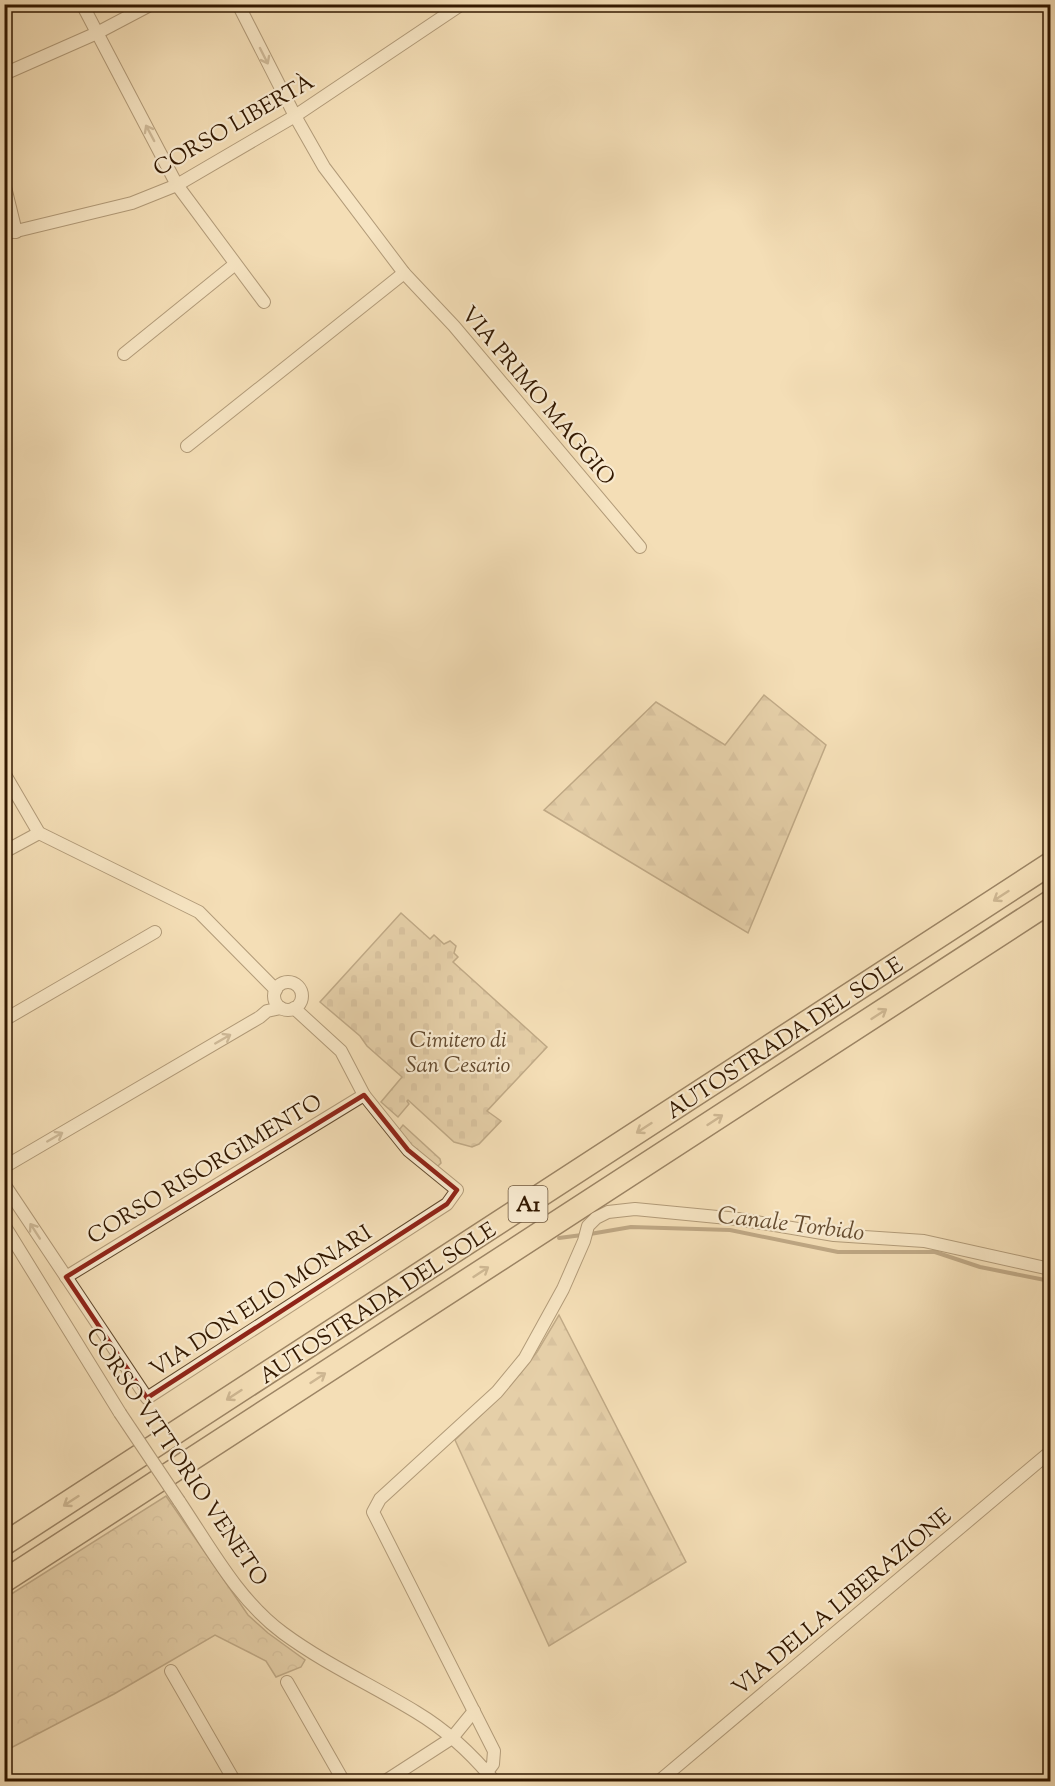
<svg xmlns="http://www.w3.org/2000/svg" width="1055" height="1786" viewBox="0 0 1055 1786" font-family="'Sorts Mill Goudy',serif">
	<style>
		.grass { fill: url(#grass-dots); stroke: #826a4c; stroke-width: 1.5 }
		.forest { fill: url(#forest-firs); stroke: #826a4c; stroke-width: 1.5 }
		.cemetery { fill: url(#cemetery-stones); stroke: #826a4c; stroke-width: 1.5 }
		.park { fill: url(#park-crowns); stroke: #826a4c; stroke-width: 1.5 }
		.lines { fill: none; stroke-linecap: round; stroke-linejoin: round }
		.stream { stroke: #7f6749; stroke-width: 4 }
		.street-casing { stroke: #624a2e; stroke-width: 14 }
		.highway-casing { stroke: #321800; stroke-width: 25 }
		.street { stroke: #f8ead0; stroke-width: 12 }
		.highway { stroke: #f4deb7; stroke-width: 22 }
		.street-bridge-casing { stroke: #624a2e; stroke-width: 14; stroke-linecap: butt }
		.street-bridge { stroke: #f8ead0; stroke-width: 12 }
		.oneway { stroke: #9f8c72 }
		.oneway2 { stroke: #9d8565 }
		.marked { fill: none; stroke: #8f2418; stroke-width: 4.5; stroke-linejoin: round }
		.labels { text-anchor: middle; stroke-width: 4.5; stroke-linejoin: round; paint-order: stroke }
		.shield { fill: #f8ead0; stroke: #6d573e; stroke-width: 1.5 }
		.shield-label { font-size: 21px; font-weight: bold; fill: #321800 }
		.street-label { font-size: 22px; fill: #321800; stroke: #f8ead0 }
		.park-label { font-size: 22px; font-style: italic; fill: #62492e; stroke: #f8ead0 }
		.water-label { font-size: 24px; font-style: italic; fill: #654c30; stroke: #f8ead0 }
	</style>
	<defs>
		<pattern id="grass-dots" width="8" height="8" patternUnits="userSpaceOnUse" patternTransform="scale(1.5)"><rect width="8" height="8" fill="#d3bc98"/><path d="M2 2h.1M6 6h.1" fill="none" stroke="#b6a181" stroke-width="1.8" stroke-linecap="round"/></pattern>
		<pattern id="forest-firs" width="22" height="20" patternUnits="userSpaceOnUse" patternTransform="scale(1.5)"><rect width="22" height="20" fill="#d3bc98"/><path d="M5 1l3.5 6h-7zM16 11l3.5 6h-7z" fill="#b6a181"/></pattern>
		<pattern id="cemetery-stones" width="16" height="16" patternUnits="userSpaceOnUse" patternTransform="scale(1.5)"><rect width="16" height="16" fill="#d3bc98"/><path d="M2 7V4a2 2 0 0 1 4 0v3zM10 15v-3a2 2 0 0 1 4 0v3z" fill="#b6a181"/></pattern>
		<pattern id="park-crowns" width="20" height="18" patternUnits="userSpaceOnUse" patternTransform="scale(1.5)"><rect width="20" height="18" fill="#d3bc98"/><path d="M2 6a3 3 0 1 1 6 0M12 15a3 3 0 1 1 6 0" fill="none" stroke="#b6a181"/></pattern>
	</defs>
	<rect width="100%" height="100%" fill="#f4deb7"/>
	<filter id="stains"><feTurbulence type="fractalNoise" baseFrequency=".00333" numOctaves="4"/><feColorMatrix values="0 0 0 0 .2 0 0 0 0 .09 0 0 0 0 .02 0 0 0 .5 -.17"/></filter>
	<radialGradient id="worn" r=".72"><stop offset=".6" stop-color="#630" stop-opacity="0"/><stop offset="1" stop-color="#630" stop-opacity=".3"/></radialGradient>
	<!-- grass -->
	<polygon class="grass" points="403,1125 440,1159 441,1163 438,1166 433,1165 404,1139 399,1130"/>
	<!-- forest -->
	<g class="forest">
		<polygon points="764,695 826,745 748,933 544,810 656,702 725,745"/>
		<polygon points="559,1315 686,1562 549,1646 455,1440 500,1397 537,1352"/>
	</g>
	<!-- cemetery -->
	<polygon class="cemetery" points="401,913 430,939 434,935 444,944 450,941 456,946 454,953 458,957 453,962 547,1047 487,1111 501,1121 479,1144 472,1147 454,1142 408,1100 407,1101 409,1104 398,1117 381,1102 402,1077 367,1046 360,1036 320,1002"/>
	<!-- park -->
	<polygon class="park" points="166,1496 248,1615 268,1633 305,1660 301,1667 276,1677 266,1661 215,1635 114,1694 5,1751 5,1598"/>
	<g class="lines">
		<!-- stream -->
		<g class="stream">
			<polyline points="590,1234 631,1227 730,1230 838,1252 935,1252 980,1267 1050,1281"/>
			<polyline points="559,1238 582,1235"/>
		</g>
		<!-- street casing -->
		<g class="street-casing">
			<g id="street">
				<polyline points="82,4 177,185 264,302"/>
				<polyline points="238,4 295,116 324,167 404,273 454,326 640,547"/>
				<polyline points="4,74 97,33 152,4"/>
				<polyline points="4,183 16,232"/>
				<polyline points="4,234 132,203 177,185 295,116 462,4"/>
				<polyline points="124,354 234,265"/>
				<polyline points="187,446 404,273"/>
				<polyline points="4,773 39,833 199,912 276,990"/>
				<polyline points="4,852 39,833"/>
				<circle cx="288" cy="996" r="14"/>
				<polyline points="4,1020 155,932"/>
				<polyline points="4,1167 260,1017 267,1011 281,1008"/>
				<polyline points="4,1184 147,1398 447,1204 457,1190 408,1150 364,1095 341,1051 294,1008"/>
				<polyline points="4,1225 120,1413"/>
				<polyline points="66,1277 364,1095"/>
				<path d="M 179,1501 C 210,1547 238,1600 283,1633 C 325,1664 372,1685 416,1712 C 446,1730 473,1755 495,1782"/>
				<polyline points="171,1671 235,1782"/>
				<polyline points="287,1682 344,1782"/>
				<polyline points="487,1772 493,1764 494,1751 373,1512 380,1499 497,1392 525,1358 563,1289 584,1241 588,1226 596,1218 608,1212 635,1209 738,1219 834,1235 924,1241 1050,1269"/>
				<polyline points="384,1782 452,1738 474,1711"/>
				<polyline points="658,1782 1050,1452"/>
			</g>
		</g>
		<!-- highway casing -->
		<g class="highway-casing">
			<g id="highway">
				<polyline points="4,1544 1050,864"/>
				<polyline points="4,1581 1050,902"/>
			</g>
		</g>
		<!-- street -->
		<use href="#street" class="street"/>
		<!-- highway -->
		<use href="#highway" class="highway"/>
		<!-- street-bridge casing -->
		<g class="street-bridge-casing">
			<polyline id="street-bridge" points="120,1413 179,1501"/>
		</g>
		<!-- street-bridge -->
		<use href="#street-bridge" class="street-bridge"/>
	</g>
	<!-- one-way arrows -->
	<defs><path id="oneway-shaft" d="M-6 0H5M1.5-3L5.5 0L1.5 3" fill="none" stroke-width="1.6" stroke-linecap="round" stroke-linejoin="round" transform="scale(1.5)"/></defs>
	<g class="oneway">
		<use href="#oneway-shaft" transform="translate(264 56) rotate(63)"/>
		<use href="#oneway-shaft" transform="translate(150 133) rotate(-118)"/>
		<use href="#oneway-shaft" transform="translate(223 1039) rotate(-30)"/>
		<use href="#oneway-shaft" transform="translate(55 1137) rotate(-30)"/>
		<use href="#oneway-shaft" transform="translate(35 1231) rotate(-123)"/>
	</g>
	<g class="oneway2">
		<use href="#oneway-shaft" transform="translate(1001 896) rotate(147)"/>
		<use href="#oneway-shaft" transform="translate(879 1014) rotate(-33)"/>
		<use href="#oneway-shaft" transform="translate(715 1120) rotate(-33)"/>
		<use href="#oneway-shaft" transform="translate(644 1128) rotate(147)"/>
		<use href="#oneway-shaft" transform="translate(481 1272) rotate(-33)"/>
		<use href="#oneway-shaft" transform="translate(318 1378) rotate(-33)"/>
		<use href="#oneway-shaft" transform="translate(234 1395) rotate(147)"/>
		<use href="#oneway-shaft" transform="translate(71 1501) rotate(147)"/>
	</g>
	<!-- marked area -->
	<path d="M0 0H1055V1786H0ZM 364,1095 L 408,1150 L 457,1190 L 447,1204 L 147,1398 L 66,1277 Z" fill="#f4deb7" fill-opacity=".55" fill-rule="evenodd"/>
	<path class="marked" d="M 364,1095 L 408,1150 L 457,1190 L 447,1204 L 147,1398 L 66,1277 Z"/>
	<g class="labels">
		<!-- shield labels -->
		<rect class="shield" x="508.5" y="1186" width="39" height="36" rx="4.5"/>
		<g class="shield-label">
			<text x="528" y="1211">A1</text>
		</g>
		<!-- street labels -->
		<g class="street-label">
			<text transform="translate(233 124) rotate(-30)" y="8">CORSO LIBERTÀ</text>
			<text transform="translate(539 395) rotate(50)" y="8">VIA PRIMO MAGGIO</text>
			<text transform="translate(784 1037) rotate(-33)" y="8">AUTOSTRADA DEL SOLE</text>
			<text transform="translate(204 1168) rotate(-31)" y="8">CORSO RISORGIMENTO</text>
			<text transform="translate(260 1300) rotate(-33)" y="8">VIA DON ELIO MONARI</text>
			<text transform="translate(377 1302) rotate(-33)" y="8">AUTOSTRADA DEL SOLE</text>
			<text transform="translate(178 1456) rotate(56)" y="8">CORSO VITTORIO VENETO</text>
			<text transform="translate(841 1601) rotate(-40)" y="8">VIA DELLA LIBERAZIONE</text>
		</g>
		<!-- park labels -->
		<g class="park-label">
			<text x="458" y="1047">Cimitero di<tspan x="458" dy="25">San Cesario</tspan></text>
		</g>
		<!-- water labels -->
		<g class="water-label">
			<text transform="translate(791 1223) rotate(7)" y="8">Canale Torbido</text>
		</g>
	</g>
	<!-- margin -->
	<rect width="1055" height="1786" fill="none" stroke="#f4deb7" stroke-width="24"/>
	<rect x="6" y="6" width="1043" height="1774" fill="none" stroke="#321800" stroke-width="3"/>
	<rect x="12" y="12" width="1031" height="1762" fill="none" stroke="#321800" stroke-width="1.5"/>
	<rect width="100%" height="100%" filter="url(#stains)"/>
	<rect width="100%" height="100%" fill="url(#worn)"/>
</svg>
